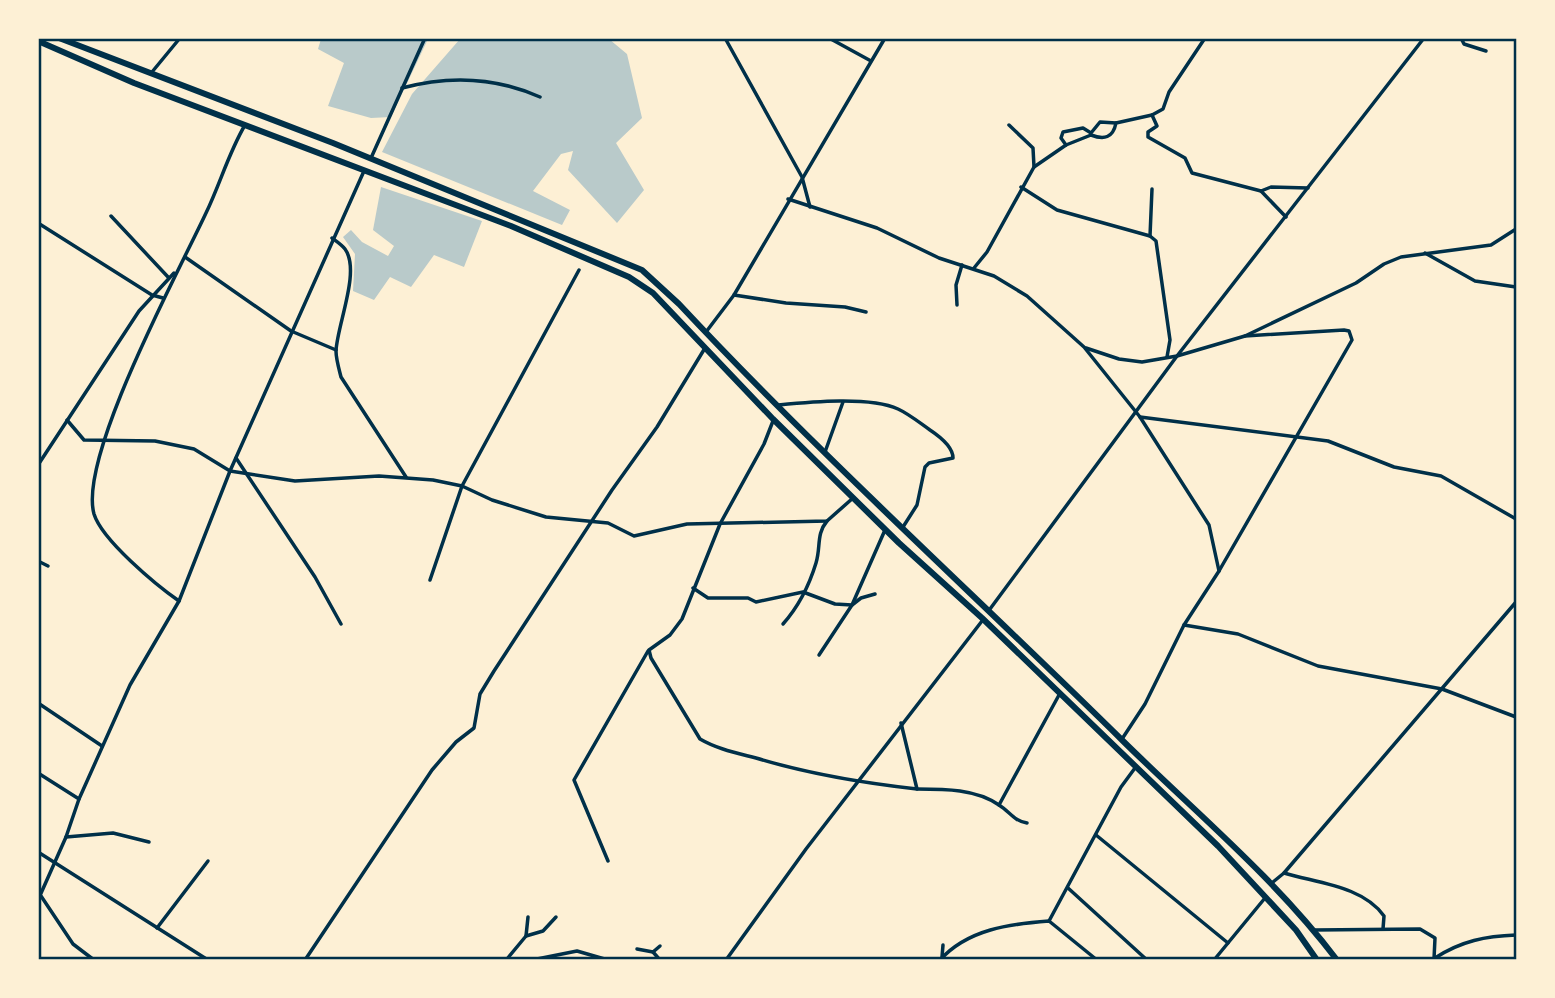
<svg xmlns="http://www.w3.org/2000/svg" width="1555" height="998" viewBox="0 0 1555 998" font-family="Literata,serif">
	<style>
		.green { fill: #b9caca }
		.lines { fill: none; stroke-linecap: round; stroke-linejoin: round }
		.minor { stroke: #003049; stroke-width: 3.5 }
		.primary { stroke: #003049; stroke-width: 6 }
		.neatline { fill: none; stroke: #003049; stroke-width: 2.5 }
	</style>
	<rect width="100%" height="100%" fill="#fdf0d5"/>
	<!-- green -->
	<g class="green">
		<polygon points="321,39 428,39 391,117 371,118 328,106 344,63 318,49"/>
		<polygon points="460,39 609,39 627,54 642,118 616,143 644,190 617,223 568,170 573,151 561,154 533,191 570,210 562,225 382,152 412,94"/>
		<polygon points="381,187 482,221 464,267 434,255 411,287 390,277 374,300 353,291 355,254 343,237 351,230 362,242 388,256 394,246 373,230"/>
	</g>
	<g class="lines">
		<!-- minor -->
		<g class="minor">
			<polyline points="725,38 802,177 810,207"/>
			<polyline points="829,38 871,61"/>
			<polyline points="1461,38 1464,44 1486,51"/>
			<polyline points="152,72 180,38"/>
			<path d="M 402,88 C 450,75 495,77 540,97"/>
			<polyline points="1152,115 1157,126 1148,132 1148,137 1185,158 1192,173 1261,191 1271,187 1308,188"/>
			<polyline points="1009,125 1033,148 1034,167"/>
			<polyline points="1066,145 1061,138 1063,132 1083,128 1091,133 1100,122 1116,123"/>
			<polyline points="371,158 425,38"/>
			<polyline points="1021,187 1057,210 1150,236 1156,241 1170,340 1167,357"/>
			<polyline points="1261,191 1286,217"/>
			<polyline points="788,199 877,228 939,258 994,276 1027,296 1084,347 1140,417 1209,525 1219,571"/>
			<polyline points="111,216 168,277"/>
			<polyline points="38,223 152,295 163,298"/>
			<polyline points="1150,236 1152,189"/>
			<path d="M 332,238 C 336,241 342,245 345,249 C 361,271 337,325 336,351 C 336,359 339,369 341,377 L 406,477"/>
			<polyline points="1425,253 1475,281 1516,287"/>
			<polyline points="185,257 291,331 336,350"/>
			<path d="M 974,268 L 987,252 L 1034,167 L 1066,145 L 1091,135 C 1104,140 1113,138 1116,123 L 1152,115 L 1163,109 L 1169,92 L 1205,38"/>
			<polyline points="734,295 786,303 845,307 866,312"/>
			<polyline points="957,305 956,285 962,265"/>
			<polyline points="706,332 734,295 885,38"/>
			<polyline points="1086,348 1119,359 1142,362 1177,356 1245,336 1356,283 1384,264 1401,257 1491,245 1516,229"/>
			<path d="M 778,405 C 809,402 870,396 898,409 C 909,414 920,423 930,430 C 939,436 953,446 953,458 L 929,463 L 925,467 L 917,505 L 903,527"/>
			<polyline points="1140,417 1328,441 1394,467 1441,476 1516,519"/>
			<polyline points="67,420 84,440 155,441 194,449 230,471 295,481 379,476 433,480 462,486 492,500 546,517 608,523 634,536 687,524 827,521 853,498"/>
			<path d="M 773,421 L 764,444 L 720,524 L 682,619 L 670,635 L 649,650 L 651,658 L 700,739 C 717,749 737,753 756,758 C 809,774 863,783 917,789 L 901,723"/>
			<polyline points="825,452 843,402"/>
			<polyline points="236,458 315,577 341,624"/>
			<polyline points="38,465 139,311 174,273"/>
			<polyline points="38,561 48,566"/>
			<polyline points="430,580 462,486 579,270"/>
			<polyline points="693,588 708,598 748,598 756,602 803,592 835,604 852,605 861,598 875,594"/>
			<path d="M 179,601 C 156,585 102,540 94,514 C 78,457 179,271 206,213 C 220,184 229,152 245,125"/>
			<polyline points="990,609 1177,356 1424,38"/>
			<path d="M 783,624 C 799,606 809,586 816,563 C 821,547 816,534 827,521"/>
			<polyline points="1184,625 1238,634 1318,666 1442,689 1516,717"/>
			<polyline points="819,655 852,605 885,530"/>
			<polyline points="38,703 102,746"/>
			<polyline points="1122,739 1145,704 1184,625 1219,571 1352,340 1349,331 1344,330 1245,336"/>
			<polyline points="38,773 79,799"/>
			<path d="M 917,789 C 945,789 976,789 999,805 C 1010,812 1014,821 1027,823"/>
			<polyline points="999,805 1059,695"/>
			<polyline points="1096,835 1228,943"/>
			<polyline points="66,837 113,833 149,842"/>
			<polyline points="38,852 208,960"/>
			<polyline points="608,861 574,780 648,651"/>
			<path d="M 1284,873 C 1317,883 1363,886 1384,916 L 1383,929"/>
			<polyline points="1273,882 1284,873 1516,602"/>
			<polyline points="1068,888 1147,960"/>
			<polyline points="41,896 73,944 94,960"/>
			<polyline points="38,900 66,837 79,799 130,685 179,601 230,471 364,171"/>
			<polyline points="1049,921 1121,787 1135,768"/>
			<polyline points="157,928 208,861"/>
			<polyline points="1314,930 1420,929 1435,938 1434,959"/>
			<polyline points="526,936 543,931 556,917"/>
			<polyline points="637,949 653,952 660,946"/>
			<polyline points="653,952 660,960"/>
			<polyline points="942,957 943,945"/>
			<path d="M 1435,958 C 1461,941 1486,936 1516,935"/>
			<polyline points="507,959 526,936 528,917"/>
			<polyline points="305,960 432,770 456,742 474,728 480,694 494,671 612,490 657,427 705,348"/>
			<polyline points="532,960 577,951 608,960"/>
			<polyline points="726,960 806,849 982,621"/>
			<path d="M 940,960 C 968,929 1010,924 1049,921 L 1097,960"/>
			<polyline points="1214,960 1265,898"/>
		</g>
		<!-- primary -->
		<g class="primary">
			<path d="M 59,38 L 333,143 L 642,270 L 679,304 C 821,456 975,595 1123,741 C 1196,813 1274,877 1337,960"/>
			<polyline points="38,41 134,83 511,226 629,277 653,293 773,419 899,543 982,618 1218,846 1296,930 1317,960"/>
		</g>
	</g>
	<!-- border -->
	<rect width="1555" height="998" fill="none" stroke="#fdf0d5" stroke-width="80"/>
	<rect x="40" y="40" width="1475" height="918" class="neatline"/>
</svg>
